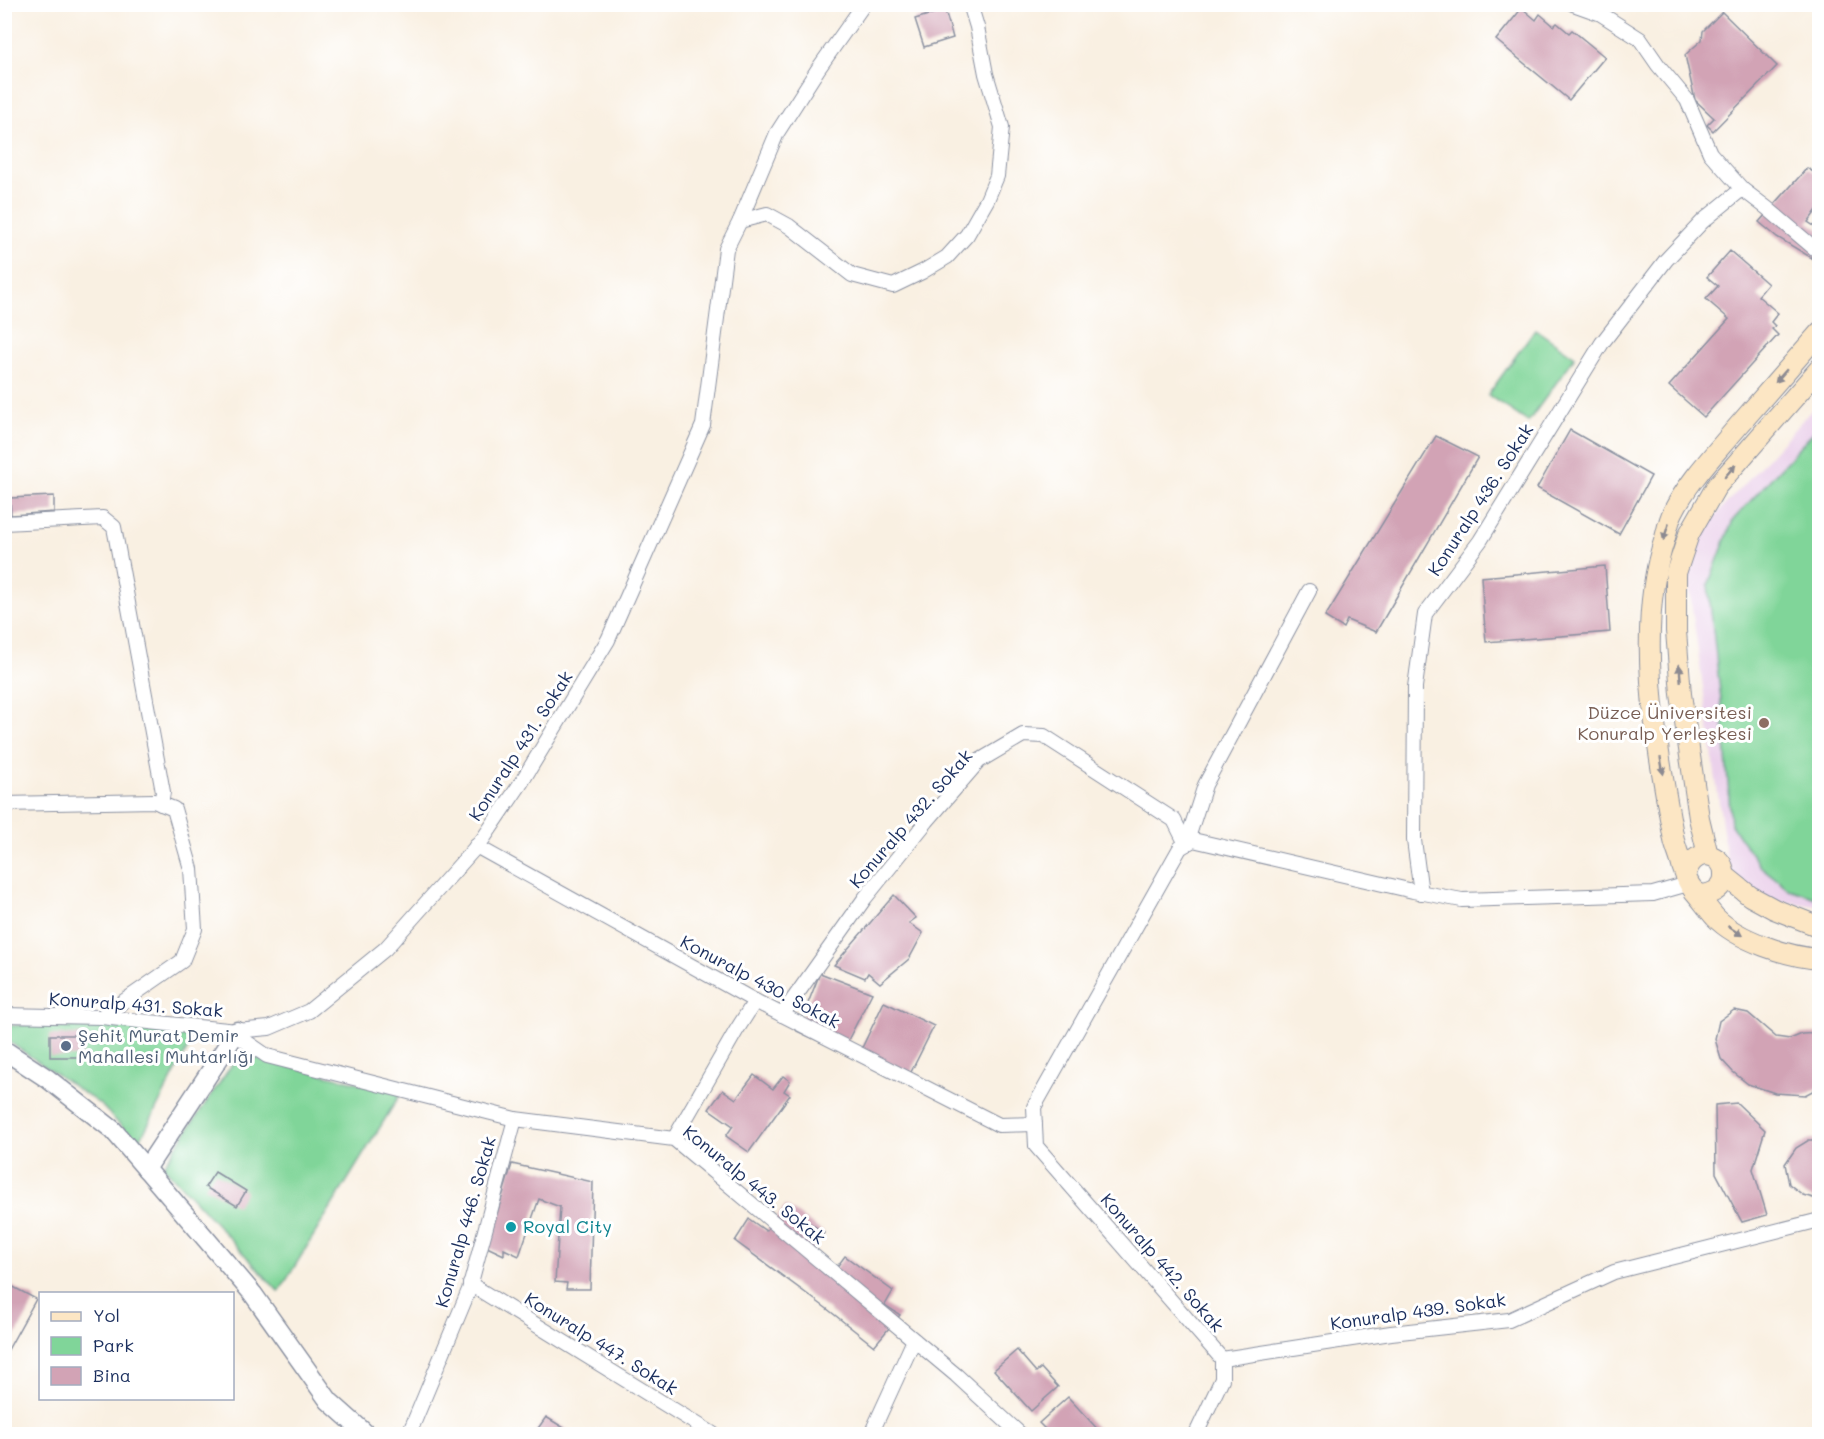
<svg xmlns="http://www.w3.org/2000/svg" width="1824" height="1439" viewBox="0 0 1824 1439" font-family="Mali,sans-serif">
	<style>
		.built { fill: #ebd1eb }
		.green { fill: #80d599; stroke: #4e827c; stroke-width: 1.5 }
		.building { fill: #d2a3b5 }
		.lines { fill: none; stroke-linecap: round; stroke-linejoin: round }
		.minor-casing { stroke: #8a90a0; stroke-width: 16 }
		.tertiary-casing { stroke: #8a90a0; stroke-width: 21 }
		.secondary-casing { stroke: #8a90a0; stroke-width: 22 }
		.minor { stroke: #fff; stroke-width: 14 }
		.tertiary { stroke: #fff; stroke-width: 18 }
		.secondary { stroke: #fce6c4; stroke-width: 20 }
		.oneway { fill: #8c8a91 }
		.education-dot { fill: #8d6e63; stroke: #fff; stroke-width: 2 }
		.service-dot { fill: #5c6f8a; stroke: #fff; stroke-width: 2 }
		.culture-dot { fill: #0f9aa8; stroke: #fff; stroke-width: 2 }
		.labels { text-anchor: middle; stroke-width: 6; stroke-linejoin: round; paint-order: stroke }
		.street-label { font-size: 18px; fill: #1b2f5e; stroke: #fff }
		.education-label { font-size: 18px; fill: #785e54; stroke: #fff; text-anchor: end }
		.service-label { font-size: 18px; fill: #4e5e75; stroke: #fff; text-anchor: start }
		.culture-label { font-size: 18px; fill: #0d838f; stroke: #fff; text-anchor: start }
	</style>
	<rect width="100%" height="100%" fill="#fff"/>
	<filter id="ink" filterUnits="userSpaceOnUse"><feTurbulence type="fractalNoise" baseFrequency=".0167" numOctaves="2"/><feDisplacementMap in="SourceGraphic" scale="12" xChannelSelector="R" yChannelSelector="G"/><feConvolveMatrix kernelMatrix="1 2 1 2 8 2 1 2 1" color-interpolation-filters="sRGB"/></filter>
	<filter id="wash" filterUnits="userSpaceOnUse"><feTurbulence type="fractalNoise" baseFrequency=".008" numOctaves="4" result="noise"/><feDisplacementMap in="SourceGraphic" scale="24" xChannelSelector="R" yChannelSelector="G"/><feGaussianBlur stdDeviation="1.35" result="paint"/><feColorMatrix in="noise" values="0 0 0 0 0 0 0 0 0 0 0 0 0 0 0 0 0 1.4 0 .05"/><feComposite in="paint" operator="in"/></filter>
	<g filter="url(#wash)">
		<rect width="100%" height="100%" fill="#f9f0e2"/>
		<!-- built -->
		<polygon class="built" points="1819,402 1819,906 1732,896 1684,550"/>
		<!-- green -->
		<g class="green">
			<polygon points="1535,329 1575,357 1528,422 1488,395"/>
			<polygon points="1819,426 1819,899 1789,889 1760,866 1731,825 1724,727 1708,585 1733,520"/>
			<polygon points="74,1023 122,1026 193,1038 138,1144 101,1105 8,1041 5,1036 4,1026"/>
			<polygon points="239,1054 401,1093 279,1292 163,1166"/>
		</g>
		<g id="blocks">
			<!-- building -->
			<g class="building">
				<polygon points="1522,8 1536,20 1540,14 1554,26 1557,23 1569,33 1572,30 1605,57 1569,100 1496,40"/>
				<polygon points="945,10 953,38 924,47 915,19"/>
				<polygon points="1722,12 1777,66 1713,131 1707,125 1714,118 1695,100 1685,55 1702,40 1703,31"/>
				<polygon points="1807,168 1820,176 1820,206 1808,222 1820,230 1820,263 1777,237 1759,222"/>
				<polygon points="1730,251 1768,284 1758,296 1778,313 1771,322 1775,326 1772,329 1778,335 1704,417 1669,386 1729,319 1706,299 1718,286 1707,277"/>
				<polygon points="1570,430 1651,476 1619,534 1537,488"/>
				<polygon points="1436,436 1478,457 1376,632 1347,620 1343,628 1325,617"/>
				<polygon points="54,496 54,512 11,515 10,498"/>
				<polygon points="1605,566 1610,632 1486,642 1481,577"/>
				<polygon points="894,895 916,918 909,923 923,933 909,959 880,983 868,973 865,978 834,965"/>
				<polygon points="820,973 872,993 842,1052 797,1031"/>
				<polygon points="884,1002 934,1026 910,1074 861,1050"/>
				<polygon points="1734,1010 1748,1013 1776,1037 1790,1039 1802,1034 1820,1033 1820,1087 1805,1095 1775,1093 1748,1084 1733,1072 1721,1059 1715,1039 1719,1021"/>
				<polygon points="50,1035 84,1035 82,1057 50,1057"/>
				<polygon points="754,1075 773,1089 783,1076 790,1081 784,1091 790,1095 749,1152 726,1136 733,1126 709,1109 723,1090 736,1099"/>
				<polygon points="1737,1103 1765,1130 1753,1169 1767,1215 1742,1222 1716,1173 1715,1105"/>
				<polygon points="1809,1140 1820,1140 1820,1200 1803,1195 1789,1184 1785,1164 1796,1148"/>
				<polygon points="512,1164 593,1182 590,1289 566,1289 567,1283 555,1282 560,1207 539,1199 519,1256 504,1249 504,1255 487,1247"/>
				<polygon points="215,1172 246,1191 237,1206 205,1187"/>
				<polygon points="786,1206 824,1233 807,1257 830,1276 845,1256 893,1291 885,1305 900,1315 874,1346 826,1308 735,1241 749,1219 766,1231"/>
				<polygon points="4,1282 36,1299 4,1357"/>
				<polygon points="1017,1350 1036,1372 1041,1368 1058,1387 1031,1411 994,1370"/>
				<polygon points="1068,1397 1102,1434 1050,1434 1039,1423"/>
				<polygon points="546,1417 574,1434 534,1434"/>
			</g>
		</g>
	</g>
	<g filter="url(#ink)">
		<use href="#blocks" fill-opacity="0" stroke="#8a90a0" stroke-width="1.5"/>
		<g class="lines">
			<!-- minor casing -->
			<g class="minor-casing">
				<g id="minor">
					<polyline points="1573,4 1601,14 1640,39 1658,65 1687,100 1710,153 1742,189 1767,208 1820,253"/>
					<polyline points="740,221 777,133 818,69 864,4"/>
					<polyline points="4,523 103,518 114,527 163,792 161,804"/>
					<polyline points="4,804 154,801 174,809 191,869 195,929 182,961 101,1017"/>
					<polyline points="1186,844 1205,785 1309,591"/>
					<polyline points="476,846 755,1001 999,1125 1035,1124"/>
					<polyline points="1421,893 1414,840 1415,687 1425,614 1480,541 1602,343 1666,260 1703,221 1742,189"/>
					<polyline points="4,1015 101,1017 237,1031 269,1028 309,1011 385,949 483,839 521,783 608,640 703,425 726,249 740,221 767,214 789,226 852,275 893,286 922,272 947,257 967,235 987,200 997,176 1002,127 986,74 977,27 970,4"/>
					<polyline points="782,1015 865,898 927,821 979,761 1023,735 1044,736 1174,820 1186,844"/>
					<polyline points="235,1034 267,1056 515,1119 674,1139 956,1375 1020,1434"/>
					<polyline points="674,1139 736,1031 755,1001"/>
					<polyline points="470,1284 713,1434"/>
					<polyline points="1222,1359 1391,1333 1509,1320 1614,1272 1820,1220"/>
					<polyline points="409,1434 469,1290 515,1119"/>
					<polyline points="871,1434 914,1340"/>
					<polyline points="1196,1434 1222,1379 1222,1359 1036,1146 1034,1107 1180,848 1193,840 1413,891 1462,900 1653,894 1688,884"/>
				</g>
			</g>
			<!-- tertiary casing -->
			<g class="tertiary-casing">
				<g id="tertiary">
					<polyline points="4,1050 48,1079 113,1130 253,1294 329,1401 366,1434"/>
					<polyline points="146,1169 237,1031"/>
				</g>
			</g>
			<!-- secondary casing -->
			<g class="secondary-casing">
				<g id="secondary">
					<polyline points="1708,855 1699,818 1681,694 1676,631 1676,573 1689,534 1716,487 1820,368"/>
					<polyline points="1724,875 1750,896 1774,909 1820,927"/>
					<path d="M 1686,876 C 1690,846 1726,851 1724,876 C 1724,882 1721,887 1715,891 C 1694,903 1687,881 1682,866 C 1680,857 1676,849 1674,840 C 1657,747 1634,630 1665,538 C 1667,530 1669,520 1673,512 C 1688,482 1712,457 1733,432 C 1762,399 1791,365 1820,332"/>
					<path d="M 1694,891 C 1701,899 1708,909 1715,917 C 1737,940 1788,957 1820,959"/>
				</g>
			</g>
			<!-- minor -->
			<use href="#minor" class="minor"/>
			<!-- tertiary -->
			<use href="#tertiary" class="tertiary"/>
			<!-- secondary -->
			<use href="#secondary" class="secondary"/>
		</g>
		<!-- one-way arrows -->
		<defs><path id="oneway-solid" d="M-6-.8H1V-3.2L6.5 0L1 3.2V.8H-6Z" transform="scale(1.5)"/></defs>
		<g class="oneway">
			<use href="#oneway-solid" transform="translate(1781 376) rotate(131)"/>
			<use href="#oneway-solid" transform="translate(1730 471) rotate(-49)"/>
			<use href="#oneway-solid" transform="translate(1666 532) rotate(108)"/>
			<use href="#oneway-solid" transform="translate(1680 673) rotate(-95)"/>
			<use href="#oneway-solid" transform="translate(1662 766) rotate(80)"/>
			<use href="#oneway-solid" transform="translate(1735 931) rotate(33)"/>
		</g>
	</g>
	<!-- markers -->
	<circle class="education-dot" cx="1764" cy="723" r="6"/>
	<circle class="service-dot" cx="66" cy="1046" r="6"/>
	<circle class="culture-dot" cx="511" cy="1227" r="6"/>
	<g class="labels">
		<!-- street labels -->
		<g class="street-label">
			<text transform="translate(1481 500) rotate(-57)" y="6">Konuralp 436. Sokak</text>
			<text transform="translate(521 746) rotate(-57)" y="6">Konuralp 431. Sokak</text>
			<text transform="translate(911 819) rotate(-49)" y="6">Konuralp 432. Sokak</text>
			<text transform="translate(760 982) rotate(28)" y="6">Konuralp 430. Sokak</text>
			<text transform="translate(136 1005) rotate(4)" y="6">Konuralp 431. Sokak</text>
			<text transform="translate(754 1185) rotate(39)" y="6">Konuralp 443. Sokak</text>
			<text transform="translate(466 1222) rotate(-74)" y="6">Konuralp 446. Sokak</text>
			<text transform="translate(1162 1263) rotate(49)" y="6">Konuralp 442. Sokak</text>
			<text transform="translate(1418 1312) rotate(-8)" y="6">Konuralp 439. Sokak</text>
			<text transform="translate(601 1344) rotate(32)" y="6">Konuralp 447. Sokak</text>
		</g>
		<!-- education labels -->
		<g class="education-label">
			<text x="1752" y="719">Düzce Üniversitesi<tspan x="1752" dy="21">Konuralp Yerleşkesi</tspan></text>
		</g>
		<!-- service labels -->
		<g class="service-label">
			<text x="78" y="1042">Şehit Murat Demir<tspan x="78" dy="21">Mahallesi Muhtarlığı</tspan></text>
		</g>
		<!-- culture labels -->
		<g class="culture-label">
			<text x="523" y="1233">Royal City</text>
		</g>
	</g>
	<!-- margin -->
	<rect width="1824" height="1439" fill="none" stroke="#fff" stroke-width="24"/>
	<!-- legend -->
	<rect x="39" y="1292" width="195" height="108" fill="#ffffff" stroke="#a4acbf" stroke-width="1.5"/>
	<rect x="51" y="1312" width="30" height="9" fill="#fce6c4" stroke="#a4acbf" stroke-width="1.5"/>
	<text x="93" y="1322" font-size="18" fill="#1b2f5e">Yol</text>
	<rect x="51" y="1337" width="30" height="18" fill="#80d599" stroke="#a4acbf" stroke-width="1.5"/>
	<text x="93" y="1352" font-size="18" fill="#1b2f5e">Park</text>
	<rect x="51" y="1367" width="30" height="18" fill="#d2a3b5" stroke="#a4acbf" stroke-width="1.5"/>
	<text x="93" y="1382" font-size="18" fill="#1b2f5e">Bina</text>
</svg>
